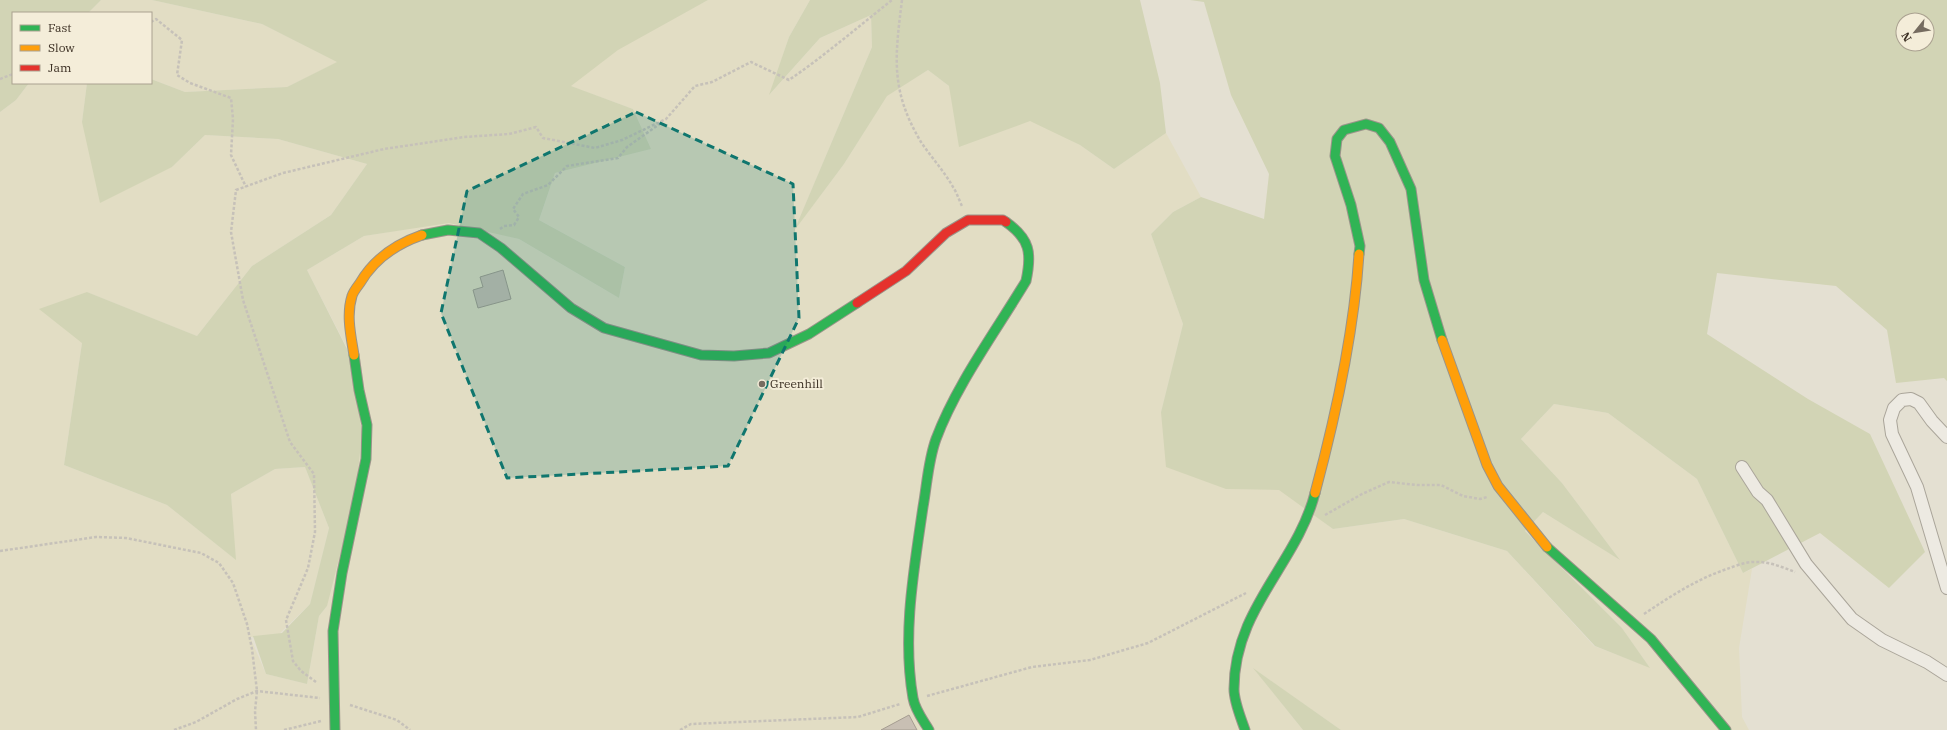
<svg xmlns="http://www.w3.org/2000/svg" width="1947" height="730" viewBox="0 0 1947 730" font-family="'IBM Plex Serif',serif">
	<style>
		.farmland { fill: #e2ddc4 }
		.green { fill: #d2d4b5; fill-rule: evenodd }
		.building { fill: #c8bfb3; stroke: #a59c91 }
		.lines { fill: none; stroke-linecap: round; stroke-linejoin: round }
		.street-casing { stroke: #aaa59a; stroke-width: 14 }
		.fast-casing { stroke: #9a948a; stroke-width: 11 }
		.slow-casing { stroke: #9a948a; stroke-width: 11 }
		.jam-casing { stroke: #9a948a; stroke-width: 11 }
		.path { stroke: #c6c1b9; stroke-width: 2.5; stroke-dasharray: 3 2; stroke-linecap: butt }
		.street { stroke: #edeae2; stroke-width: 12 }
		.fast { stroke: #30b455; stroke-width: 9 }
		.slow { stroke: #ff9f0a; stroke-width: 9 }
		.jam { stroke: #e5322d; stroke-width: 9 }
		.marked { fill: #0f766e; fill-opacity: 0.2; stroke: #0f766e; stroke-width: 3; stroke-dasharray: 8 5; stroke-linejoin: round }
		.poi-dot { fill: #766c60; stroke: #f4edd9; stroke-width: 1.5 }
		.labels { text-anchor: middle; stroke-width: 4; stroke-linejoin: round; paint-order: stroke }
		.poi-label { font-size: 12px; fill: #3a2e22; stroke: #f4edd9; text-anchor: start }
	</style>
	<rect width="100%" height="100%" fill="#e4e0d2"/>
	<!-- farmland -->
	<g class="farmland">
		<polygon points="101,0 152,0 262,24 338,62 287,87 185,92 151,79 151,13 88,13"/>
		<polygon points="708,0 810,0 789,37 770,94 820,38 871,15 872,47 795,229 844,164 887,95 928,70 949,86 1030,119 1080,145 1114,169 1166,133 1201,197 1173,212 1151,234 1183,324 1161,412 1280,488 1333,529 1404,519 1507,551 1594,646 1649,667 1622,628 1525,531 1543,512 1619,559 1562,483 1521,439 1554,404 1608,413 1697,479 1743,573 1752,569 1739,648 1742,717 1749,730 1341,730 1255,670 1303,730 0,730 0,112 16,100 29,83 87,83 82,122 172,167 205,135 278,139 367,164 331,215 252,266 197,336 87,292 82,343 64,465 167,505 235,559 231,494 275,469 305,467 329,528 310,604 275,638 250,637 266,674 307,684 319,616 327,606 346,346 307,270 364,236 449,222 519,239 619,298 625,267 539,220 555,173 650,149 633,109 570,86 617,48"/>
	</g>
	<!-- green -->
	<g class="green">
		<polygon points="0,0 101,0 88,13 13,13 13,83 29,83 16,100 0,112"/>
		<polygon points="152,0 708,0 618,50 571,86 633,109 651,149 555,173 539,220 625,267 619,298 519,239 449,223 364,236 307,270 349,353 362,432 356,492 327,606 319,616 307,684 266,674 253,636 282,633 310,604 329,528 305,467 275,469 231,494 236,560 167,505 64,465 82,343 39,309 87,292 197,336 252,266 331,215 367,164 278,139 205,135 172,167 100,203 82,122 87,83 151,83 151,79 185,92 287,87 337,62 262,24"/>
		<polygon points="810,0 1140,0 1160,83 1166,133 1114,169 1080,145 1030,121 959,147 949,86 928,70 887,96 844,164 794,231 872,47 871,15 820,38 769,95 789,37"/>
		<path d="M 1190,0 L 1947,0 L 1947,381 L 1944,378 L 1896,383 L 1887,330 L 1836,286 L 1717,273 L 1707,334 L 1808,399 L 1870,434 L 1925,552 L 1889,588 L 1820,533 L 1743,573 L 1697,479 L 1608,413 L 1554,404 L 1521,439 L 1562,483 L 1620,560 L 1543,512 L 1525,531 L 1622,628 L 1650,668 L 1595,646 L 1507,551 L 1404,519 L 1333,529 L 1279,490 L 1226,489 L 1166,467 L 1161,412 L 1183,324 L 1151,234 L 1173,212 L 1201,197 L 1264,219 L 1269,174 L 1231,95 L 1204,2 ZM 1903,20 L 1927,20 L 1927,44 L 1903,44 Z"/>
		<polygon points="1253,668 1341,730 1303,730"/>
	</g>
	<!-- building -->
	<g class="building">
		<polygon points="503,270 511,299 478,308 473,290 483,287 480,277"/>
		<polygon points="909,715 917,730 881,730"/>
	</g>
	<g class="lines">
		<!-- street casing -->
		<g class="street-casing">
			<g id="street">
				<polyline points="1947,437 1932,421 1919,403 1911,399 1902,400 1894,408 1890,420 1892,434 1917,487 1947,588"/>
				<polyline points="1742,467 1758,492 1767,500 1806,564 1852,619 1882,640 1927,662 1947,675"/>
			</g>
		</g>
		<!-- fast casing -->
		<g class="fast-casing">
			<g id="fast">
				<polyline points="422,235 448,230 479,233 501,248 571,308 604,328 701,355 734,356 769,353 809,334 857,303"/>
				<polyline points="1359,254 1360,246 1351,205 1335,156 1337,139 1344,130 1366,124 1379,128 1390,142 1411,189 1424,280 1442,340"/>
				<polyline points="1547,547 1651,639 1726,730"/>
				<polyline points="335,730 333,631 342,573 366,459 367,425 359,390 354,355"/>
				<path d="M 929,730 C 923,720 915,710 913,698 C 902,635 914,569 923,507 C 927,485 928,461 936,439 C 956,385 996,331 1026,281 C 1032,253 1030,239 1006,222"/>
				<path d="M 1245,730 C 1241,718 1234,702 1234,689 C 1234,608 1297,564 1315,493"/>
			</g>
		</g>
		<!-- slow casing -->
		<g class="slow-casing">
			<g id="slow">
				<polyline points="1442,340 1487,465 1498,486 1547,547"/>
				<path d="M 354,355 C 351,336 346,315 352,296 C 353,292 357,287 360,283 C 374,259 396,244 422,235"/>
				<path d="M 1315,493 C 1336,415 1354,334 1359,254"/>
			</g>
		</g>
		<!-- jam casing -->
		<g class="jam-casing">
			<polyline id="jam" points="857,303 906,271 946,233 968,220 1003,220 1006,222"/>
		</g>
		<!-- path -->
		<g class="path">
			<path d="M 902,0 C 895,57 890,90 921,142 C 931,157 944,171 953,187 C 957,193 959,200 962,206"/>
			<polyline points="151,22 156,19 182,40 177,75 190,83 231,98 233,119 231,155 246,187"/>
			<polyline points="0,79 13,74"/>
			<polyline points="500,229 504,226 514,225 519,217 513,209 523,194 548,185 567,166 618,158 627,147 661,123"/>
			<polyline points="1325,515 1362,494 1389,482 1417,485 1441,485 1463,496 1480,499 1487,497"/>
			<polyline points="0,551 96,537 126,538 201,553 219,563 233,583 247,624 252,649 257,691 255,711 256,730"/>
			<path d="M 1644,614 C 1671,596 1697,579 1727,569 C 1735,566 1745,562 1754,562 C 1768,561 1782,567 1795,572"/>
			<path d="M 316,682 L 301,671 L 293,661 L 286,620 L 308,568 L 315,532 L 314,474 L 290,442 L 243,300 L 231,232 L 236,190 L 283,173 L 384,149 L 464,137 L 509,134 L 536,127 L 543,138 L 595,148 L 622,140 L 666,119 L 695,86 L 712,82 L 751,62 L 789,80 C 824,56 858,27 892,0"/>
			<polyline points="927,696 1032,667 1090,660 1148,643 1246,593"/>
			<polyline points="350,705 397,720 410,730"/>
			<polyline points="174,730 196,722 237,699 257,691 320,698"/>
			<polyline points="284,730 321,721"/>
			<polyline points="680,730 691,724 858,717 900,704"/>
		</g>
		<!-- street -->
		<use href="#street" class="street"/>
		<!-- fast -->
		<use href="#fast" class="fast"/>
		<!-- slow -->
		<use href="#slow" class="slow"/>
		<!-- jam -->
		<use href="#jam" class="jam"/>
	</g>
	<!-- marked area -->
	<path class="marked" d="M 636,112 L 793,184 L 799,318 L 728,466 L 507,478 L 441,313 L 467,191 Z"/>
	<!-- markers -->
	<circle class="poi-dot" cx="762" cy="384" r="4"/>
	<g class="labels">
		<!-- poi labels -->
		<g class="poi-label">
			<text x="770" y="388">Greenhill</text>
		</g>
	</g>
	<!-- legend -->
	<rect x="12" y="12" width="140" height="72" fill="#f4edd9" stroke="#aaa190"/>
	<rect x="20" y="25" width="20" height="6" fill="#30b455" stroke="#aaa190"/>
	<text x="48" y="32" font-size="12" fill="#3a2e22">Fast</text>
	<rect x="20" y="45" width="20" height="6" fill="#ff9f0a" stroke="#aaa190"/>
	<text x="48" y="52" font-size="12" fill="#3a2e22">Slow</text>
	<rect x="20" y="65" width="20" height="6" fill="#e5322d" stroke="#aaa190"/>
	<text x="48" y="72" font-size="12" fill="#3a2e22">Jam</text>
	<!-- north arrow -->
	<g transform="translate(1915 32) rotate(240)"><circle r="19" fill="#f4edd9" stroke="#aaa190"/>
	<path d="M0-3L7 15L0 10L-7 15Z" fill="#766c60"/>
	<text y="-6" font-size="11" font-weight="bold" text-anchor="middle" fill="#3a2e22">N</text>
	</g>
</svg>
